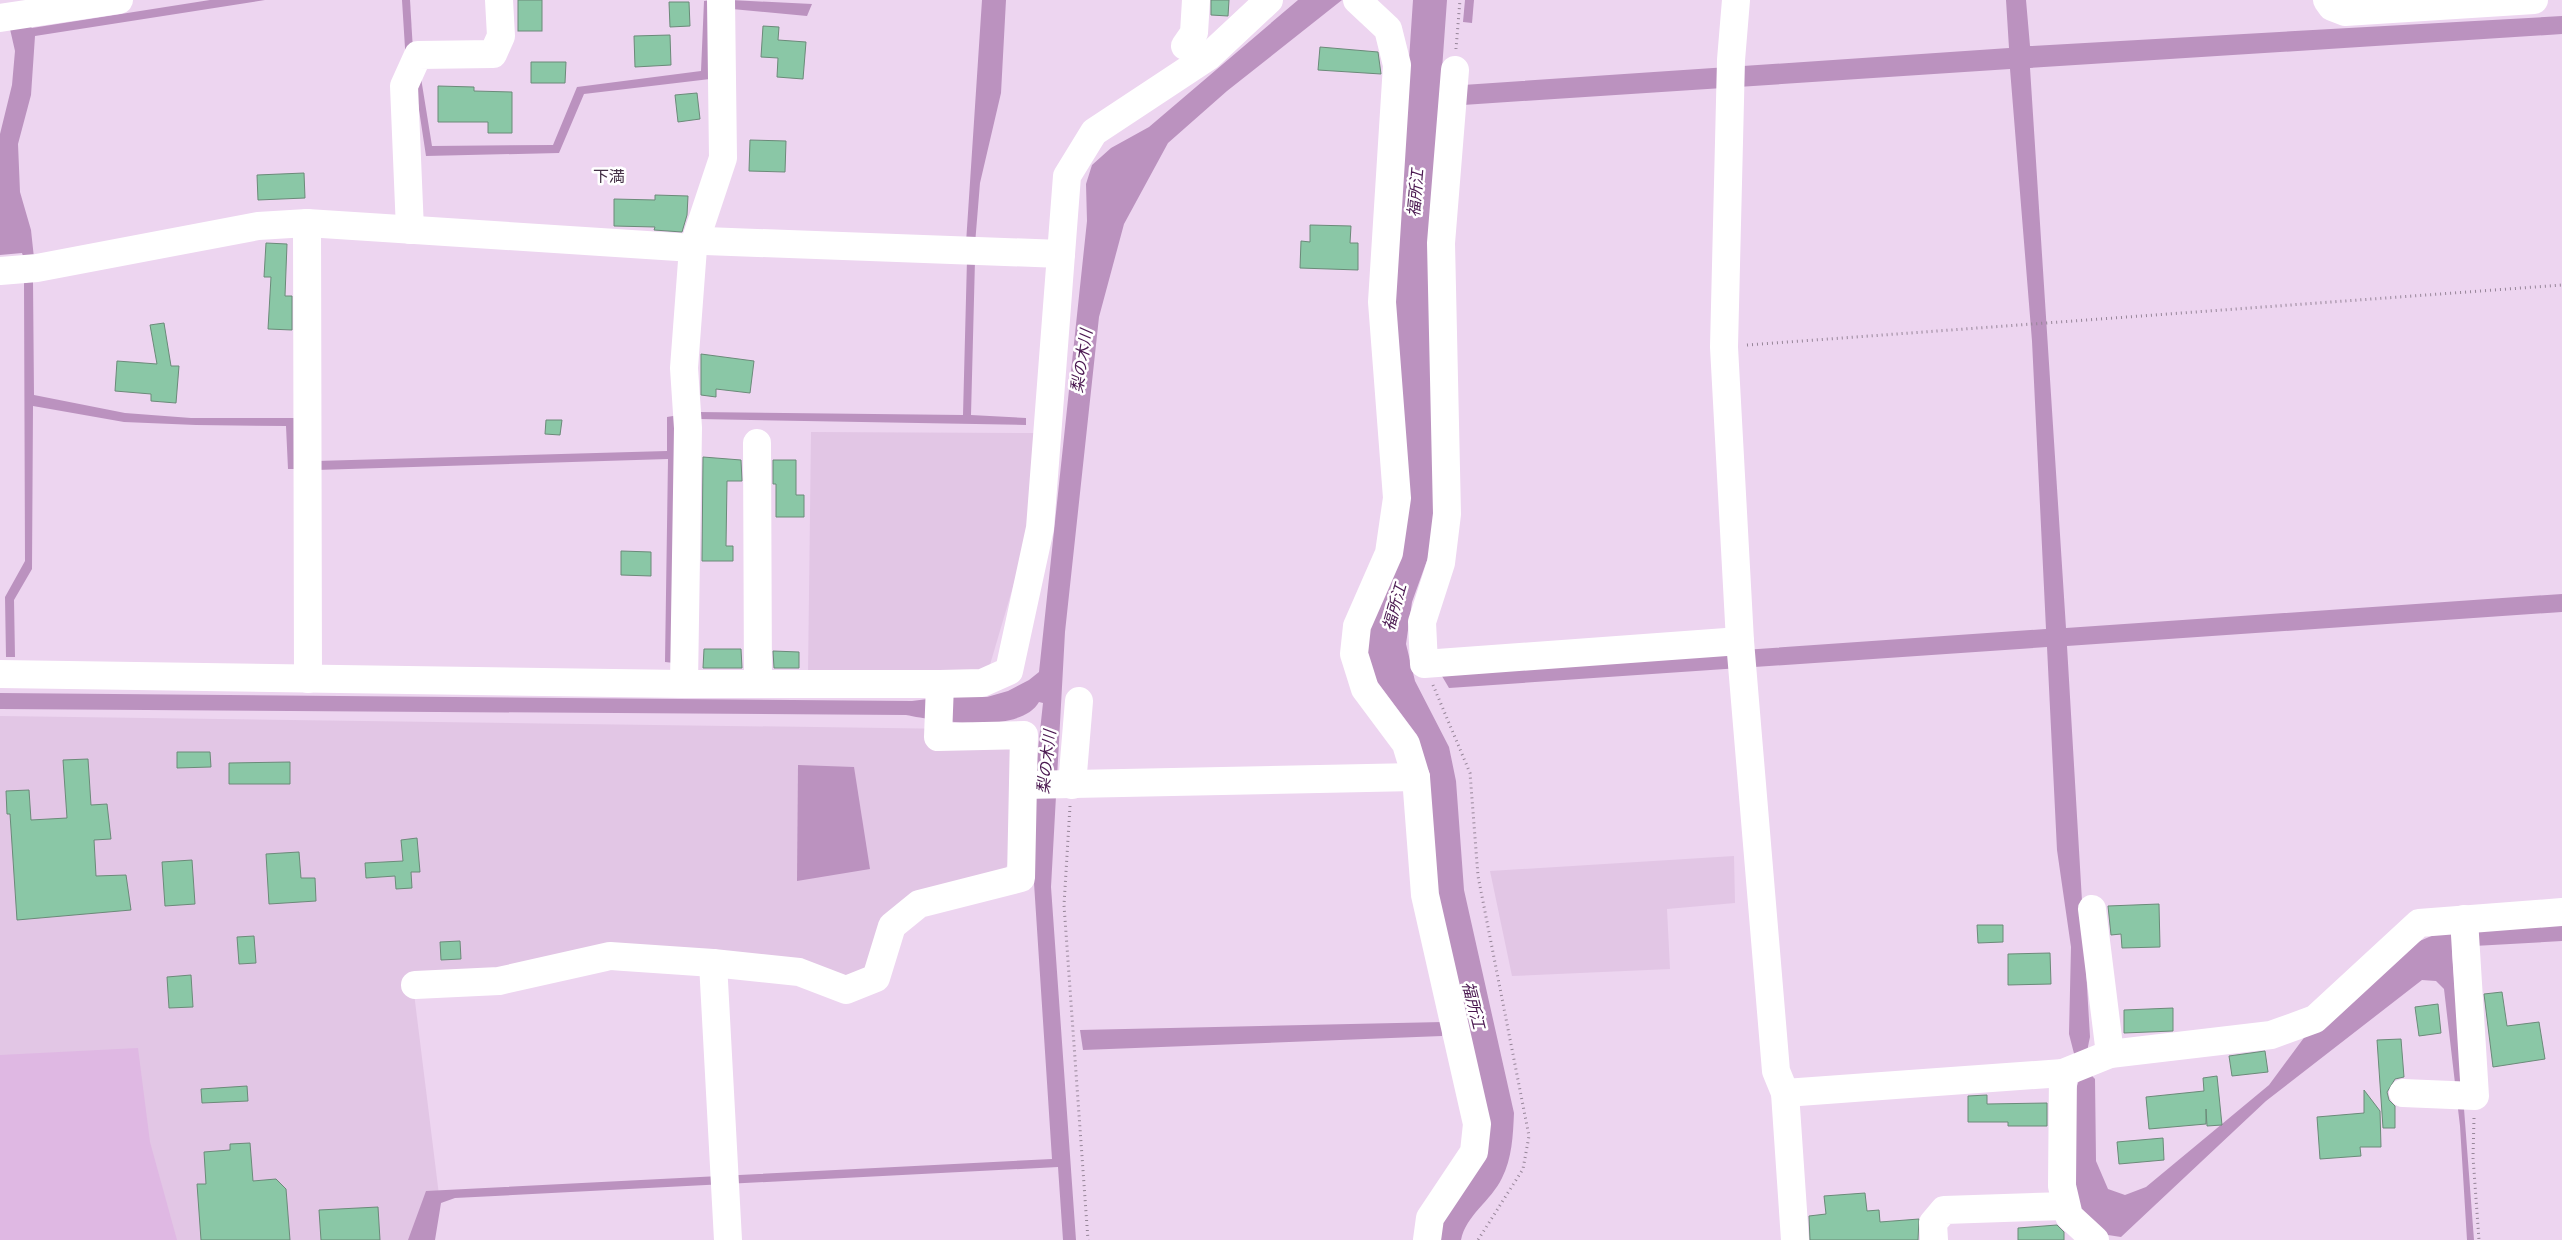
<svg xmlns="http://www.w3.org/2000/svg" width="2562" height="1240" viewBox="0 0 2562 1240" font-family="'Varela Round','Noto Sans JP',sans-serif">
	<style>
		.built { fill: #e2c6e5 }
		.green { fill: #dfb8e3 }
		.water { fill: #bb92bf }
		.building { fill: #8ac7a6; stroke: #6b8a79 }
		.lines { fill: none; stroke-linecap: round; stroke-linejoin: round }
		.path { stroke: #968598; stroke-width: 3; stroke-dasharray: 1 4; stroke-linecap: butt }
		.minor { stroke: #fff; stroke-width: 28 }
		.labels { text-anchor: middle; stroke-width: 5; stroke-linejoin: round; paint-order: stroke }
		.neighbourhood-label { font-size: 16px; fill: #433045; stroke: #fff }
		.water-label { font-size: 16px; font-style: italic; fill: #4a1850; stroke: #fff }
	</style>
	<rect width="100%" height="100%" fill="#edd5f0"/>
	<!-- built -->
	<g class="built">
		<polygon points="811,432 1037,433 1024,549 987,675 808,674"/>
		<polygon points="0,716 957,729 1014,724 1012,857 1001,876 903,902 868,971 848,980 804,964 412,977 439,1195 427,1240 0,1240"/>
		<polygon points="1734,856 1735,903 1667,909 1670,969 1512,976 1490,871"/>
	</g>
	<!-- green -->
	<polygon class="green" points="138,1048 150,1142 177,1240 0,1240 0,1055"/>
	<!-- water -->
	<g class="water">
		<polygon points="210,0 265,0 35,36 31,95 18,144 20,192 31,230 34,258 24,259 22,253 0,255 0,134 12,85 15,51 10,29 27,23 32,28"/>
		<polygon points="402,0 410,0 413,51 406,64"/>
		<polygon points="711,0 710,79 584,94 559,153 426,156 416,90 421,78 432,146 553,145 577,87 701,71 704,1"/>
		<polygon points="731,0 812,4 807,16 732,9"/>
		<polygon points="982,0 1006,0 1001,93 980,183 975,244 966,243"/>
		<path d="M 1298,0 L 1342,0 L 1227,91 L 1168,143 L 1124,224 L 1099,317 L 1065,632 L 1051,887 L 1076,1240 L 1063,1240 L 1058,1167 L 455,1198 L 441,1203 L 435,1240 L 408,1240 L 426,1191 L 1052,1159 L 1034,883 L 1035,777 L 1043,703 L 1039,702 C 1020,735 937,721 906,715 L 0,709 L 0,693 L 912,701 L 951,696 L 987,697 L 1008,691 L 1029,680 L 1039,672 L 1087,221 L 1086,184 L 1092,165 L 1111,148 L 1149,127 Z"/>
		<path d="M 1413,0 L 1447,0 L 1429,250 L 1440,504 L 1430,552 L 1412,602 L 1406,644 L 1415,681 L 1449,747 L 1456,781 L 1464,890 L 1514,1113 C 1513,1136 1512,1158 1502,1178 C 1491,1201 1466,1215 1461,1240 L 1434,1240 L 1435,1224 L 1481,1154 L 1436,896 L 1429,783 L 1417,735 L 1370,672 L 1364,639 L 1401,550 L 1394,285 Z"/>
		<polygon points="1465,0 1474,0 1472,23 1463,22"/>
		<path d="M 2006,0 L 2026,0 L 2030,46 L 2562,16 L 2562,34 L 2030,68 L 2066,628 L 2562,594 L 2562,612 L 2067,646 L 2090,1037 C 2087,1050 2083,1069 2095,1079 L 2096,1161 L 2108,1189 L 2125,1195 L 2146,1187 L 2269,1085 L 2306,1035 L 2415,943 L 2436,934 L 2562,923 L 2562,941 L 2474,946 L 2452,951 L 2474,1240 L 2467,1240 L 2460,1126 L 2444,989 L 2436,981 L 2422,980 L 2266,1101 L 2121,1237 L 2108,1235 L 2105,1240 L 2078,1209 L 2071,1187 L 2074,1095 L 2080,1077 L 2069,1034 L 2071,947 L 2057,850 L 2047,647 L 1449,688 L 1439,671 L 2046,629 L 2032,341 L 2010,69 L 1463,105 L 1463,85 L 2009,48 Z"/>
		<polygon points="967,259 975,260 971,415 1026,418 1026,425 699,419 674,663 665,662 668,459 316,470 316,461 667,451 667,417 697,412 963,415"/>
		<polygon points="33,281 34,395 125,413 191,418 294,418 300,469 288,469 286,426 196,425 124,422 33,406 32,569 14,600 15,657 6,657 5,597 25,561 24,283"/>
		<polygon points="798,765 854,767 870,869 797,881"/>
		<polygon points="1443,1022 1442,1036 1083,1050 1080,1030"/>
	</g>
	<!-- building -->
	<g class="building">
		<rect x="518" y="0" width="24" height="31"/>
		<polygon points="1211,0 1229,0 1228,16 1211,15"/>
		<polygon points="669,2 689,2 690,26 670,27"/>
		<polygon points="763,26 779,27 778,40 806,42 803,79 777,77 778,58 761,57"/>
		<polygon points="670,35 671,65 635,67 634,36"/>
		<polygon points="1320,47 1378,52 1381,74 1318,70"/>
		<polygon points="531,62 566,62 565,83 531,83"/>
		<polygon points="438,86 474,87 474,91 512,92 512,133 488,133 488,122 438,122"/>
		<polygon points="697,93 700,119 678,122 675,95"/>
		<polygon points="750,140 786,141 785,172 749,171"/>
		<polygon points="304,173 305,198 258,200 257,175"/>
		<polygon points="655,195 688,196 687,215 682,232 654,230 655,227 614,226 614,199 655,200"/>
		<polygon points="1310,225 1351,226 1350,243 1358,243 1358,270 1300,268 1301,241 1310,242"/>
		<polygon points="266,243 287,244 285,296 292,296 292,330 268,329 271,277 264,277"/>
		<polygon points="164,323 171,366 179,366 176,403 151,401 151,394 115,391 117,361 157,364 150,325"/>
		<polygon points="701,354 754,361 750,393 716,389 716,397 701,395"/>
		<polygon points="546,420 562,420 560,435 545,434"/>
		<polygon points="703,457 741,460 742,481 727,481 726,546 733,546 733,561 702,561"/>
		<polygon points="773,460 796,460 796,495 804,495 804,517 776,517 776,484 773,484"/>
		<polygon points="621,551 651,552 651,576 621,575"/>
		<polygon points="704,649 741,649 742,668 703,668"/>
		<polygon points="773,651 799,652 799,668 774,668"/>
		<polygon points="177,752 210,752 211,767 177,768"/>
		<polygon points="88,759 91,805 107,804 111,839 94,840 96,876 126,875 131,910 17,920 10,814 7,814 6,791 29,790 31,820 67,818 63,760"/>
		<polygon points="290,762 290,784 229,784 229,763"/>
		<polygon points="417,838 420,872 411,872 412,888 396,889 395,876 366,878 365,863 403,861 401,840"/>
		<polygon points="299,852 301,878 315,878 316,901 269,904 266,854"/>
		<polygon points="192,860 195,904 165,906 162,862"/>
		<polygon points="2159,904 2160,947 2122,948 2121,934 2111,935 2108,906"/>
		<polygon points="1977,925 2003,925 2003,942 1978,943"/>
		<polygon points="254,936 256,963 239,964 237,937"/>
		<polygon points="460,941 461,959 441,960 440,942"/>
		<polygon points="2050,953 2051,984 2008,985 2008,954"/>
		<polygon points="191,975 193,1007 169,1008 167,977"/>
		<polygon points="2502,992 2507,1026 2539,1022 2545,1059 2493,1067 2484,994"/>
		<polygon points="2438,1004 2441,1033 2419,1036 2415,1007"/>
		<polygon points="2173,1008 2173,1031 2124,1033 2124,1010"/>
		<polygon points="2401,1039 2404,1077 2395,1079 2387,1092 2389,1100 2395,1106 2395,1128 2383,1128 2377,1040"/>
		<polygon points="2265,1051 2268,1072 2232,1076 2229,1056"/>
		<polygon points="2217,1076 2222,1125 2207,1126 2206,1109 2206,1124 2149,1129 2146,1097 2204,1091 2203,1078"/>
		<polygon points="247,1086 248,1101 202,1103 201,1089"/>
		<polygon points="2364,1090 2380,1111 2381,1147 2360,1147 2361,1156 2320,1159 2317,1117 2364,1113"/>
		<polygon points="1987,1095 1987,1104 2047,1103 2047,1126 2008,1126 2008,1122 1968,1122 1968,1096"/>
		<polygon points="2163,1138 2164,1160 2119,1164 2117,1142"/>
		<polygon points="250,1143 253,1181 276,1179 286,1189 290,1240 201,1240 197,1184 206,1184 204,1152 230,1150 230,1144"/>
		<polygon points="1865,1193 1867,1211 1879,1210 1880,1222 1919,1219 1918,1240 1810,1240 1809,1216 1826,1214 1824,1196"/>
		<polygon points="378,1207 380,1240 321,1240 319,1210"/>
		<polygon points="2057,1225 2064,1232 2064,1240 2018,1240 2018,1228"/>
	</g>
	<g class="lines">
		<!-- path -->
		<g class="path">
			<polyline points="1456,49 1460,0"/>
			<polyline points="1747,345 2562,285"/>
			<polyline points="1433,685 1470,773 1478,876 1529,1136 1523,1169 1478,1240"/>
			<polyline points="1070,806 1064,905 1088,1240"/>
			<polyline points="2474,1118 2473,1157 2479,1240"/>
		</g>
		<!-- minor -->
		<g class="minor">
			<polyline points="1357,0 1388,29 1397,65 1382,302 1397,498 1389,553 1357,626 1354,654 1365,689 1406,744 1416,777 1425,895 1477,1124 1474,1152 1430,1218 1427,1240"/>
			<polyline points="1736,0 1731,60 1724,347 1740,641 1776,1071 1785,1093 1795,1240"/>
			<polyline points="2327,0 2332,7 2345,12 2534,0"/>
			<polyline points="0,18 119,0"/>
			<polyline points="1185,46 1194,33 1196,0"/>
			<polyline points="1455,70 1441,243 1447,514 1441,563 1422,622 1424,664 1740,641"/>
			<polyline points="307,223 308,679"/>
			<polyline points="410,230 404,86 418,55 493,54 501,36 499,0"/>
			<polyline points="698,235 705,241 1061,254"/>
			<polyline points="0,271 37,268 258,226 307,223 693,248"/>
			<polyline points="757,443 758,683"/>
			<polyline points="0,674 684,684 940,684 982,683 1009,671 1040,528 1067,176 1094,132 1209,56 1269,0"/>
			<polyline points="684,684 688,428 684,368 693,248 723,158 721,0"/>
			<polyline points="1023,785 1416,777"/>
			<polyline points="1072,785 1079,701"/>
			<polyline points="2092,909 2110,1054"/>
			<polyline points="713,963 728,1240"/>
			<polyline points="415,985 499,981 610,956 713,963 799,972 846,990 876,978 892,926 919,904 1021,878 1024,735 938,737 940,684"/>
			<polyline points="2063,1073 2062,1186 2069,1216 2095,1240"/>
			<polyline points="1785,1093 2063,1073 2110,1054 2271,1035 2315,1019 2419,923 2562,912"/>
			<polyline points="2403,1093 2475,1096 2464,919"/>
			<polyline points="1934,1240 1933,1223 1944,1210 2066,1206"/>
		</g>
	</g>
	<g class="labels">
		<!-- neighbourhood labels -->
		<g class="neighbourhood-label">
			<text x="609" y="182">下満</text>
		</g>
		<!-- water labels -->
		<g class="water-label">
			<text transform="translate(1415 193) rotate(-85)" y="6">福所江</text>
			<text transform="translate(1081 361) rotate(-81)" y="6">梨の木川</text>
			<text transform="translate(1394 607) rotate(-74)" y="6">福所江</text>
			<text transform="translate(1046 762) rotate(-84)" y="6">梨の木川</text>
			<text transform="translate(1474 1005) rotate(76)" y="6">福所江</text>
		</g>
	</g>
</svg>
